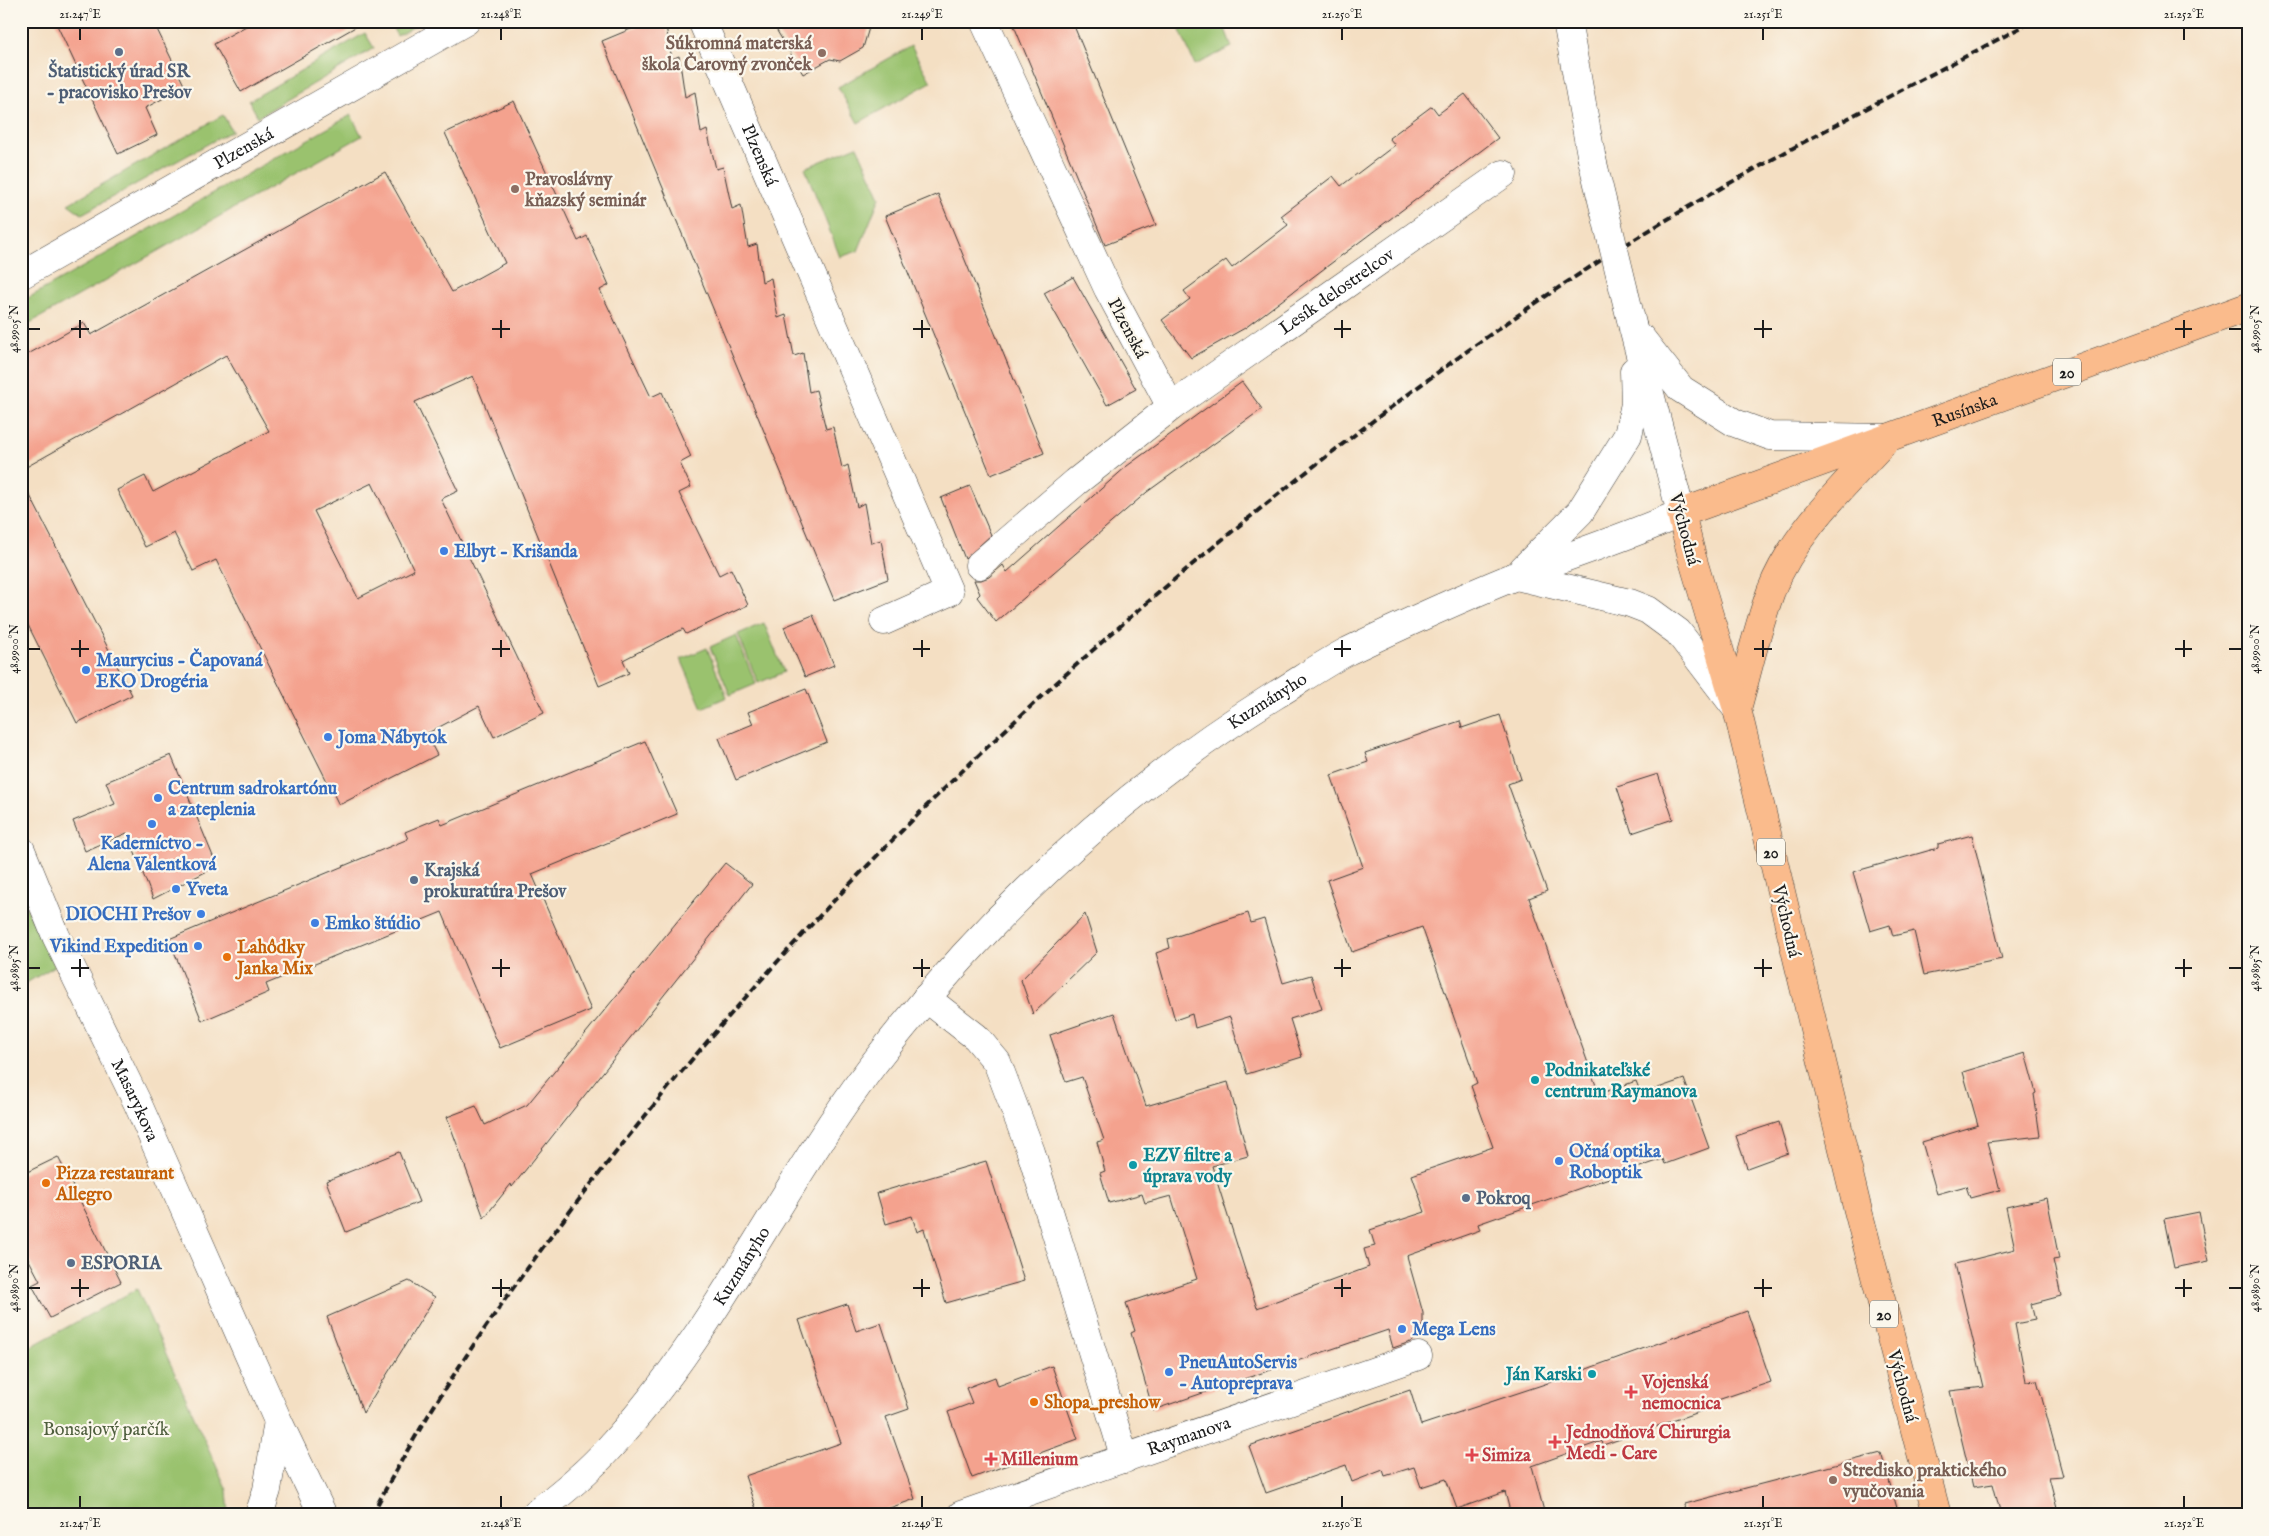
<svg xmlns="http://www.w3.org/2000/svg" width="2269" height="1536" viewBox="0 0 2269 1536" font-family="'IM FELL English',serif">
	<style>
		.green { fill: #9ac26e; stroke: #5b6f45 }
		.building { fill: #f4a28e; fill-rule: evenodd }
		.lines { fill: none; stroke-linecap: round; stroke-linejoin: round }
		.minor-casing { stroke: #3c3935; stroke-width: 29 }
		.tertiary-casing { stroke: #3c3935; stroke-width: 29 }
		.primary-casing { stroke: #3c3935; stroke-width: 29 }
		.minor { stroke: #fff; stroke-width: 28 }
		.tertiary { stroke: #fff; stroke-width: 28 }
		.primary { stroke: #fabb8c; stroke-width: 28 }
		.rail { stroke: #1c1c1c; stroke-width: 4; stroke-dasharray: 8 4; stroke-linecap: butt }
		.tertiary-bridge-casing { stroke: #3c3935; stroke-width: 29; stroke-linecap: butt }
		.tertiary-bridge { stroke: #fff; stroke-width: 28 }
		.ticks { fill: none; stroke: #1c1c1c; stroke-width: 2 }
		.service-dot { fill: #5c6f8a; stroke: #fbf7ec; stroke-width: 2 }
		.education-dot { fill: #8d6e63; stroke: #fbf7ec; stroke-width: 2 }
		.shop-dot { fill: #3f7fe0; stroke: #fbf7ec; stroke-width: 2 }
		.food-dot { fill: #e8710a; stroke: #fbf7ec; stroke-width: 2 }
		.culture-dot { fill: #0f9aa8; stroke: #fbf7ec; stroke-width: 2 }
		.health-dot { fill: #e0444e; stroke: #fbf7ec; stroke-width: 2 }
		.labels { text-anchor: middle; stroke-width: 4.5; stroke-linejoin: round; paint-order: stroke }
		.shield { fill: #fbf7ec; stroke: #5f5e5a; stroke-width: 1 }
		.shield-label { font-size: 16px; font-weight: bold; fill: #1c1c1c }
		.education-label { font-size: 18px; font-weight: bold; fill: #785e54; stroke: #fbf7ec; text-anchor: start }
		.service-label { font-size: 18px; font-weight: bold; fill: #4e5e75; stroke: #fbf7ec; text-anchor: start }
		.street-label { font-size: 18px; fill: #1c1c1c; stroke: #fbf7ec }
		.shop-label { font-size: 18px; font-weight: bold; fill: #366cbe; stroke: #fbf7ec; text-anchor: start }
		.food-label { font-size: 18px; font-weight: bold; fill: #c56008; stroke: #fbf7ec; text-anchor: start }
		.culture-label { font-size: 18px; font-weight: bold; fill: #0d838f; stroke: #fbf7ec; text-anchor: start }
		.health-label { font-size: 18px; font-weight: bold; fill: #be3a42; stroke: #fbf7ec; text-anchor: start }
		.park-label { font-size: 18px; fill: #4e5e3d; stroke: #fbf7ec }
		.neatline { fill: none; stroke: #1c1c1c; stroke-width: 2 }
		.ticks-label { font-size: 12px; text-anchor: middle; fill: #1c1c1c }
	</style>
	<rect width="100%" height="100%" fill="#fbf7ec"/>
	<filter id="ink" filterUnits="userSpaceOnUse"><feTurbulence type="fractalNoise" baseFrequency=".02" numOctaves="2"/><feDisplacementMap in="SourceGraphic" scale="10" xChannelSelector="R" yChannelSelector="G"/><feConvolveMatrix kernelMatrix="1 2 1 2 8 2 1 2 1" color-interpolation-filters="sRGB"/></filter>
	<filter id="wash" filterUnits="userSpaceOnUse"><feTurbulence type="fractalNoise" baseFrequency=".0096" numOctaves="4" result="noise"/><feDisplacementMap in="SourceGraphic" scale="20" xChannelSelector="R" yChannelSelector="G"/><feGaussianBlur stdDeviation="1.12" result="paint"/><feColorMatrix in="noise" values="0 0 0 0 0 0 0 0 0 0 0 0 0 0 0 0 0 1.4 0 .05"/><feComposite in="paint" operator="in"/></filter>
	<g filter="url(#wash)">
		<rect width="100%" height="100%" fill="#f4dfc3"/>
		<!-- green -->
		<g class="green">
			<polygon points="389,21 424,21 397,36"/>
			<polygon points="1176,21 1222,21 1232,47 1195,65"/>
			<polygon points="365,33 374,48 258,117 249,101"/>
			<polygon points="911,46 931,82 858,123 838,87"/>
			<polygon points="223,115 232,131 215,140 82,214 68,204"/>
			<polygon points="351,115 362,136 21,328 21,302"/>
			<polygon points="857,146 880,197 858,251 840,257 805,168"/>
			<polygon points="764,623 784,672 758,683 738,634"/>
			<polygon points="736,635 756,684 730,695 710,647"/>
			<polygon points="707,648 727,697 702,708 681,659"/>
			<polygon points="21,896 55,966 21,986"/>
			<polygon points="137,1289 227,1490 229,1515 21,1515 21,1352"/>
		</g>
		<g id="blocks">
			<!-- building -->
			<g class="building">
				<polygon points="55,21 153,21 185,87 145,108 157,135 118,154"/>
				<polygon points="255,21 366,21 241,92 214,44"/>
				<polygon points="650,21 665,21 672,59 679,56 685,97 695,92 701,133 707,130 716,169 723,167 732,209 741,205 748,247 757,244 762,282 771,278 778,318 786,315 794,356 803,353 809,392 816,390 826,429 833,427 842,468 848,465 857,507 864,503 871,543 881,540 888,579 834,600 602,41"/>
				<polygon points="771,21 871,21 863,48 840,61 830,59 803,74"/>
				<polygon points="1012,21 1072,21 1156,225 1105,245"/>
				<polygon points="1465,94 1498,138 1245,328 1191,358 1162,320 1190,299 1184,291 1226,260 1232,268 1288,225 1281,216 1333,176 1341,186 1395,145 1389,138 1432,106 1438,114"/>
				<path d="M 514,101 L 578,241 L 587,236 L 609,285 L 600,290 L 651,397 L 662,392 L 691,457 L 680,463 L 691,487 L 679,493 L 719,575 L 731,569 L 748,605 L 686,634 L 683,629 L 623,660 L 629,673 L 599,686 L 473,376 L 415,402 L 458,491 L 441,499 L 544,713 L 494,737 L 479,706 L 426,734 L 437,755 L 339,805 L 216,560 L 193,571 L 174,533 L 145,547 L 117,490 L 145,476 L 153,492 L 269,431 L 226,355 L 21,470 L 21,358 L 84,323 L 91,335 L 385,172 L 452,292 L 505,263 L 445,133 ZM 372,483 L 414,570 L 358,598 L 314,511 Z"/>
				<polygon points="938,194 1044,453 991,475 885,216"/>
				<polygon points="1073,277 1136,389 1107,405 1044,293"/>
				<polygon points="1242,382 1262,409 1147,492 996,622 977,597 980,594 974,580 981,580 989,577 1003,565 1007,572 1127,466"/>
				<polygon points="21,478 132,695 77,723 21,611"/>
				<polygon points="970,486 991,535 965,559 941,498"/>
				<polygon points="813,615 834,665 805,677 784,627"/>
				<polygon points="806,689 827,742 736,780 719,738 753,724 748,712"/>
				<polygon points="1500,715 1521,779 1508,784 1547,891 1529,898 1599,1094 1636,1081 1641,1094 1684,1079 1709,1148 1665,1164 1663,1159 1478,1224 1480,1230 1407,1256 1423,1313 1423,1324 1413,1341 1393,1348 1388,1330 1153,1410 1131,1333 1135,1331 1126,1303 1197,1279 1171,1196 1145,1203 1142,1194 1109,1203 1100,1173 1105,1171 1097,1142 1104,1140 1082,1077 1066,1082 1050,1035 1114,1013 1146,1106 1228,1082 1248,1156 1212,1166 1257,1308 1369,1267 1364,1249 1375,1246 1370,1230 1425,1212 1412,1175 1493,1147 1471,1086 1477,1083 1422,927 1352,952 1327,880 1363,867 1331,775 1368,762 1365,753 1460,721 1462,728"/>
				<polygon points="645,741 677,814 532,874 591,1010 500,1048 442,912 266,984 269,992 202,1021 169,939 408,839 405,832 439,818 442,825"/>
				<polygon points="171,755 217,866 153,899 127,833 85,851 73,821 115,804 106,782"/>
				<polygon points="1658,774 1673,819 1632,833 1617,787"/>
				<polygon points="1972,835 2002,959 1924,975 1914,931 1893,936 1890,925 1870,931 1853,872 1938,848 1938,844"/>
				<polygon points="725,863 752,884 512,1187 511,1184 484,1218 447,1117 476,1106 485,1125 527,1105"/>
				<polygon points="1248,913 1251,923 1264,919 1283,983 1311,975 1322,1009 1290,1019 1302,1057 1247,1074 1230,1017 1195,1028 1192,1014 1175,1020 1156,953 1170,948 1168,939"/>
				<polygon points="1085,914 1097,952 1033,1014 1021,980"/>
				<polygon points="2025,1053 2036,1093 2034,1094 2040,1136 1987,1142 2000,1190 1970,1198 1966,1186 1937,1194 1922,1142 1978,1125 1963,1072"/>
				<polygon points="1779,1122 1788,1153 1747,1168 1736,1136"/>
				<polygon points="399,1152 419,1202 346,1232 326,1181"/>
				<polygon points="58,1157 121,1282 50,1318 32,1285 40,1281 21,1245 21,1175"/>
				<polygon points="986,1161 1024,1281 946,1303 924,1229 917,1232 912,1216 886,1224 877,1193"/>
				<polygon points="2047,1198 2059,1259 2053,1260 2061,1296 2031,1304 2035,1320 2015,1324 2026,1381 2037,1380 2063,1476 2049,1477 2059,1515 2001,1515 1993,1484 1973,1487 1950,1391 1984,1387 1955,1264 2015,1249 2006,1207"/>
				<polygon points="2199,1212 2209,1261 2174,1268 2164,1219"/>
				<polygon points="409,1281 435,1297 363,1413 327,1317"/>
				<polygon points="847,1304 856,1331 881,1323 909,1409 886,1417 915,1499 870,1515 758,1515 745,1476 841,1443 799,1320"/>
				<polygon points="1747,1311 1771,1382 1703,1405 1704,1410 1603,1445 1602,1441 1532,1466 1545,1515 1511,1515 1505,1492 1457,1509 1446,1479 1421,1487 1414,1467 1385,1476 1383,1470 1352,1482 1346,1465 1266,1493 1249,1446 1410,1390 1421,1425 1548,1383"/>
				<polygon points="1052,1366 1078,1439 972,1478 948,1412 972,1403 966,1388 995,1377 998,1386"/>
				<polygon points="1881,1453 1897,1508 1870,1515 1685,1515 1684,1504"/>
			</g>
		</g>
	</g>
	<g filter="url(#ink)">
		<use href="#blocks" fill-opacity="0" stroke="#3c3935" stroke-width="1"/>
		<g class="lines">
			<!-- minor casing -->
			<g class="minor-casing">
				<g id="minor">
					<path id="s1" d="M 702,21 L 949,592 L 884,621"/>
					<path id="s2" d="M 21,275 L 466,21"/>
					<path id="s3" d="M 1171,407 L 1503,174"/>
					<polyline points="979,565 1076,482 1171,407 1108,289 984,21"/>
					<path id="s4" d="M 21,850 L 56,936 L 137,1102 L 278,1421 L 323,1515"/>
					<polyline points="926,998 976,1037 997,1062 1031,1152 1125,1459"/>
					<path id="s5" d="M 961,1515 L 1418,1356"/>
				</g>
			</g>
			<!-- tertiary casing -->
			<g class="tertiary-casing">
				<g id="tertiary">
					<polyline points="1567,21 1591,155"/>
					<polyline points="1641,338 1681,389 1735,423 1770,436 1886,438"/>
					<polyline points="1523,569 1580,512 1628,435 1635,404 1634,371"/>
					<polyline points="1516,576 1630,603 1648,610 1678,632 1736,708"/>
					<polyline points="259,1515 267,1490 278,1421"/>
					<path id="s6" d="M 534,1515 C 560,1494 587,1473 610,1447 C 715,1333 779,1189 872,1066 C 983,920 1118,793 1274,696 C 1299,681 1323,664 1348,651 C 1402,625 1457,600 1513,577 C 1569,555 1626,538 1681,513 L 1633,328"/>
				</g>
			</g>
			<!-- primary casing -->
			<g class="primary-casing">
				<g id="primary">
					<path d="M 1737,709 C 1748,670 1757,629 1771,591 C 1794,533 1843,487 1884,442"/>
					<path id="s7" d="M 1937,1515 L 1856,1203 L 1737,709 L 1692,557 L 1681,513 L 2248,307"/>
				</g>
			</g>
			<!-- minor -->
			<use href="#minor" class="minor"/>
			<!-- tertiary -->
			<use href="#tertiary" class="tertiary"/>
			<!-- primary -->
			<use href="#primary" class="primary"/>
			<!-- rail -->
			<path class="rail" d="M 372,1515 C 438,1387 524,1269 613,1156 C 816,899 1051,672 1309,470 C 1402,398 1496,327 1595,264 C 1736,174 1885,99 2033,21"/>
			<!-- tertiary-bridge casing -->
			<g class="tertiary-bridge-casing">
				<polyline id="tertiary-bridge" points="1591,155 1633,328"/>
			</g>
			<!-- tertiary-bridge -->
			<use href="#tertiary-bridge" class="tertiary-bridge"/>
		</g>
	</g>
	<!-- ticks -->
	<path class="ticks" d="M 80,28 L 80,40M 501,28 L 501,40M 922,28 L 922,40M 1342,28 L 1342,40M 1763,28 L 1763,40M 2184,28 L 2184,40M 80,320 L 80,338M 501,320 L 501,338M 922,320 L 922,338M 1342,320 L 1342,338M 1763,320 L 1763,338M 2184,320 L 2184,338M 28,329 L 40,329M 71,329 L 89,329M 492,329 L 510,329M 913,329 L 930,329M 1334,329 L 1351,329M 1754,329 L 1772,329M 2175,329 L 2192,329M 2229,329 L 2242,329M 80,640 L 80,657M 501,640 L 501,657M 922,640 L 922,657M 1342,640 L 1342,657M 1763,640 L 1763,657M 2184,640 L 2184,657M 28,649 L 40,649M 71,649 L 89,649M 492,649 L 510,649M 913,649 L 930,649M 1334,649 L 1351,649M 1754,649 L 1772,649M 2175,649 L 2192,649M 2229,649 L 2242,649M 80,959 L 80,977M 501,959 L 501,977M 922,959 L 922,977M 1342,959 L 1342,977M 1763,959 L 1763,977M 2184,959 L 2184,977M 28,968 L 40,968M 71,968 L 89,968M 492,968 L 510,968M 913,968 L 930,968M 1334,968 L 1351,968M 1754,968 L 1772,968M 2175,968 L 2192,968M 2229,968 L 2242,968M 80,1279 L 80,1297M 501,1279 L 501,1297M 922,1279 L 922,1297M 1342,1279 L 1342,1297M 1763,1279 L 1763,1297M 2184,1279 L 2184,1297M 28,1288 L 40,1288M 71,1288 L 89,1288M 492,1288 L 510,1288M 913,1288 L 930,1288M 1334,1288 L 1351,1288M 1754,1288 L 1772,1288M 2175,1288 L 2192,1288M 2229,1288 L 2242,1288M 80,1496 L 80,1508M 501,1496 L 501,1508M 922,1496 L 922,1508M 1342,1496 L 1342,1508M 1763,1496 L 1763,1508M 2184,1496 L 2184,1508"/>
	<!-- markers -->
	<g class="service-dot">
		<circle cx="119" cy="52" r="5"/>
		<circle cx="414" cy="880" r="5"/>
		<circle cx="1466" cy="1198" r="5"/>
		<circle cx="71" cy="1263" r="5"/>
	</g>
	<g class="education-dot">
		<circle cx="822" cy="53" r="5"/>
		<circle cx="515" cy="189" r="5"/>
		<circle cx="1833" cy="1480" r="5"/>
	</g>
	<g class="shop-dot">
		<circle cx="444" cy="551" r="5"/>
		<circle cx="86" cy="670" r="5"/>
		<circle cx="328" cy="737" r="5"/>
		<circle cx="158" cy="798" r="5"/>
		<circle cx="152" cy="824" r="5"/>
		<circle cx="176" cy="889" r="5"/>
		<circle cx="201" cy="914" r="5"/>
		<circle cx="315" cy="923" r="5"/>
		<circle cx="198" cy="946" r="5"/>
		<circle cx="1559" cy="1161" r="5"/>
		<circle cx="1402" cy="1329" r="5"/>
		<circle cx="1169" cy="1372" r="5"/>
	</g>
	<g class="food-dot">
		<circle cx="227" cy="957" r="5"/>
		<circle cx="46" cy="1183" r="5"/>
		<circle cx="1034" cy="1402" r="5"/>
	</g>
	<g class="culture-dot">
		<circle cx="1535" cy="1080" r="5"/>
		<circle cx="1133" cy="1165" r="5"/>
		<circle cx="1592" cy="1374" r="5"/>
	</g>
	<g class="health-dot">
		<path d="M1628.5 1384.5h5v5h5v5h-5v5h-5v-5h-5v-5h5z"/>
		<path d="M1552.5 1434.5h5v5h5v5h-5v5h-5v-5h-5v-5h5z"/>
		<path d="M1469.5 1447.5h5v5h5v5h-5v5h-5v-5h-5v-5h5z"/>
		<path d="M988.5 1451.5h5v5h5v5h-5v5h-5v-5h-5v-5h5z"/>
	</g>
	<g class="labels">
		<!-- shield labels -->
		<g class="shield">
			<rect x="2053" y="358.5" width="28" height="27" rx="4"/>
			<rect x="1757" y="838.5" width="28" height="27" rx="4"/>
			<rect x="1870" y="1300.5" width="28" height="27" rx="4"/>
		</g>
		<g class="shield-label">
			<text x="2067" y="378">20</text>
			<text x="1771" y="858">20</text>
			<text x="1884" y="1320">20</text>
		</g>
		<!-- education labels -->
		<g class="education-label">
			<text x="812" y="49" text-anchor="end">Súkromná materská<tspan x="812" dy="21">škola Čarovný zvonček</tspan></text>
			<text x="525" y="185">Pravoslávny<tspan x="525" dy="21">kňazský seminár</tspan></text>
			<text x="1843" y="1476">Stredisko praktického<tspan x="1843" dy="21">vyučovania</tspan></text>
		</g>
		<!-- service labels -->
		<g class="service-label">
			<text x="119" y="77" text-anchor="middle">Štatistický úrad SR<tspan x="119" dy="21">- pracovisko Prešov</tspan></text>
			<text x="424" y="876">Krajská<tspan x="424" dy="21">prokuratúra Prešov</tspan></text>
			<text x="1476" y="1204">Pokroq</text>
			<text x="81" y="1269">ESPORIA</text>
		</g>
		<!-- street labels -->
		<g class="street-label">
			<text dy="6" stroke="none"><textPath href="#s2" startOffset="256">Plzenská</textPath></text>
			<text dy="6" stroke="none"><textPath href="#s1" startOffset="146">Plzenská</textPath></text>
			<text dy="6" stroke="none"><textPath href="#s3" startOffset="202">Lesík delostrelcov</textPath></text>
			<text transform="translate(1128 328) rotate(62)" y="6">Plzenská</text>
			<text dy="6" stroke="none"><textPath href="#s7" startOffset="1336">Rusínska</textPath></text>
			<text transform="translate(1685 529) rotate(75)" y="6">Východná</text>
			<text dy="6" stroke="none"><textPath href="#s6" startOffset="1106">Kuzmányho</textPath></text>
			<text transform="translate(1787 921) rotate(77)" y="6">Východná</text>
			<text dy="6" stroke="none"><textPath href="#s4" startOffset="275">Masarykova</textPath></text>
			<text dy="6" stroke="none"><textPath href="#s6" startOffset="326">Kuzmányho</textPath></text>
			<text transform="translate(1903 1386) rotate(75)" y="6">Východná</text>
			<text dy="6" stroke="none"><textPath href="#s5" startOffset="241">Raymanova</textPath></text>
		</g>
		<!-- shop labels -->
		<g class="shop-label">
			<text x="454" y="557">Elbyt - Krišanda</text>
			<text x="96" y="666">Maurycius - Čapovaná<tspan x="96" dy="21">EKO Drogéria</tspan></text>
			<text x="338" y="743">Joma Nábytok</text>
			<text x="168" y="794">Centrum sadrokartónu<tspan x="168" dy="21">a zateplenia</tspan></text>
			<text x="152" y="849" text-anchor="middle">Kaderníctvo -<tspan x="152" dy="21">Alena Valentková</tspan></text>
			<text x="186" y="895">Yveta</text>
			<text x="191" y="920" text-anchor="end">DIOCHI Prešov</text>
			<text x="325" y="929">Emko štúdio</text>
			<text x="188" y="952" text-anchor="end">Vikind Expedition</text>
			<text x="1569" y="1157">Očná optika<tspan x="1569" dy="21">Roboptik</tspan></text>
			<text x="1412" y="1335">Mega Lens</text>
			<text x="1179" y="1368">PneuAutoServis<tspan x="1179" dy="21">- Autopreprava</tspan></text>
		</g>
		<!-- food labels -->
		<g class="food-label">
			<text x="237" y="953">Lahôdky<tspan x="237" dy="21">Janka Mix</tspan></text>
			<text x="56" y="1179">Pizza restaurant<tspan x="56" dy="21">Allegro</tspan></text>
			<text x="1044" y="1408">Shopa_preshow</text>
		</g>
		<!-- culture labels -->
		<g class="culture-label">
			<text x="1545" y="1076">Podnikateľské<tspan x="1545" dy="21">centrum Raymanova</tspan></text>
			<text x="1143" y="1161">EZV filtre a<tspan x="1143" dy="21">úprava vody</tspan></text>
			<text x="1582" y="1380" text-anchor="end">Ján Karski</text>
		</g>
		<!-- health labels -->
		<g class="health-label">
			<text x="1642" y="1388">Vojenská<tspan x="1642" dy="21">nemocnica</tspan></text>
			<text x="1566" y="1438">Jednodňová Chirurgia<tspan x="1566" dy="21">Medi - Care</tspan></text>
			<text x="1482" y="1461">Simiza</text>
			<text x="1001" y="1465">Millenium</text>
		</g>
		<!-- park labels -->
		<g class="park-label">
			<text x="106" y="1435">Bonsajový parčík</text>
		</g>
	</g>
	<!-- margin -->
	<rect width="2269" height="1536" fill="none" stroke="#fbf7ec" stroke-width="55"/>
	<rect x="28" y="28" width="2214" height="1480" class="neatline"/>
	<g class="ticks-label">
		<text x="80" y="18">21.247°E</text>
		<text x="501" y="18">21.248°E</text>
		<text x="922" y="18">21.249°E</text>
		<text x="1342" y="18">21.250°E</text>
		<text x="1763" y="18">21.251°E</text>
		<text x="2184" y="18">21.252°E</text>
		<text transform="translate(14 329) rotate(-90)" y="4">48.9905°N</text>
		<text transform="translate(2255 329) rotate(-90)" y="4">48.9905°N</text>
		<text transform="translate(14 649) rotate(-90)" y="4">48.9900°N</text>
		<text transform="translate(2255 649) rotate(-90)" y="4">48.9900°N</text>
		<text transform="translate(14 968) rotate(-90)" y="4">48.9895°N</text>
		<text transform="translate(2255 968) rotate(-90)" y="4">48.9895°N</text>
		<text transform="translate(14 1288) rotate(-90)" y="4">48.9890°N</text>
		<text transform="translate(2255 1288) rotate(-90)" y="4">48.9890°N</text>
		<text x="80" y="1527">21.247°E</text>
		<text x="501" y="1527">21.248°E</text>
		<text x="922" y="1527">21.249°E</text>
		<text x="1342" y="1527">21.250°E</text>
		<text x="1763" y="1527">21.251°E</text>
		<text x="2184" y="1527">21.252°E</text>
	</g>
</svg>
